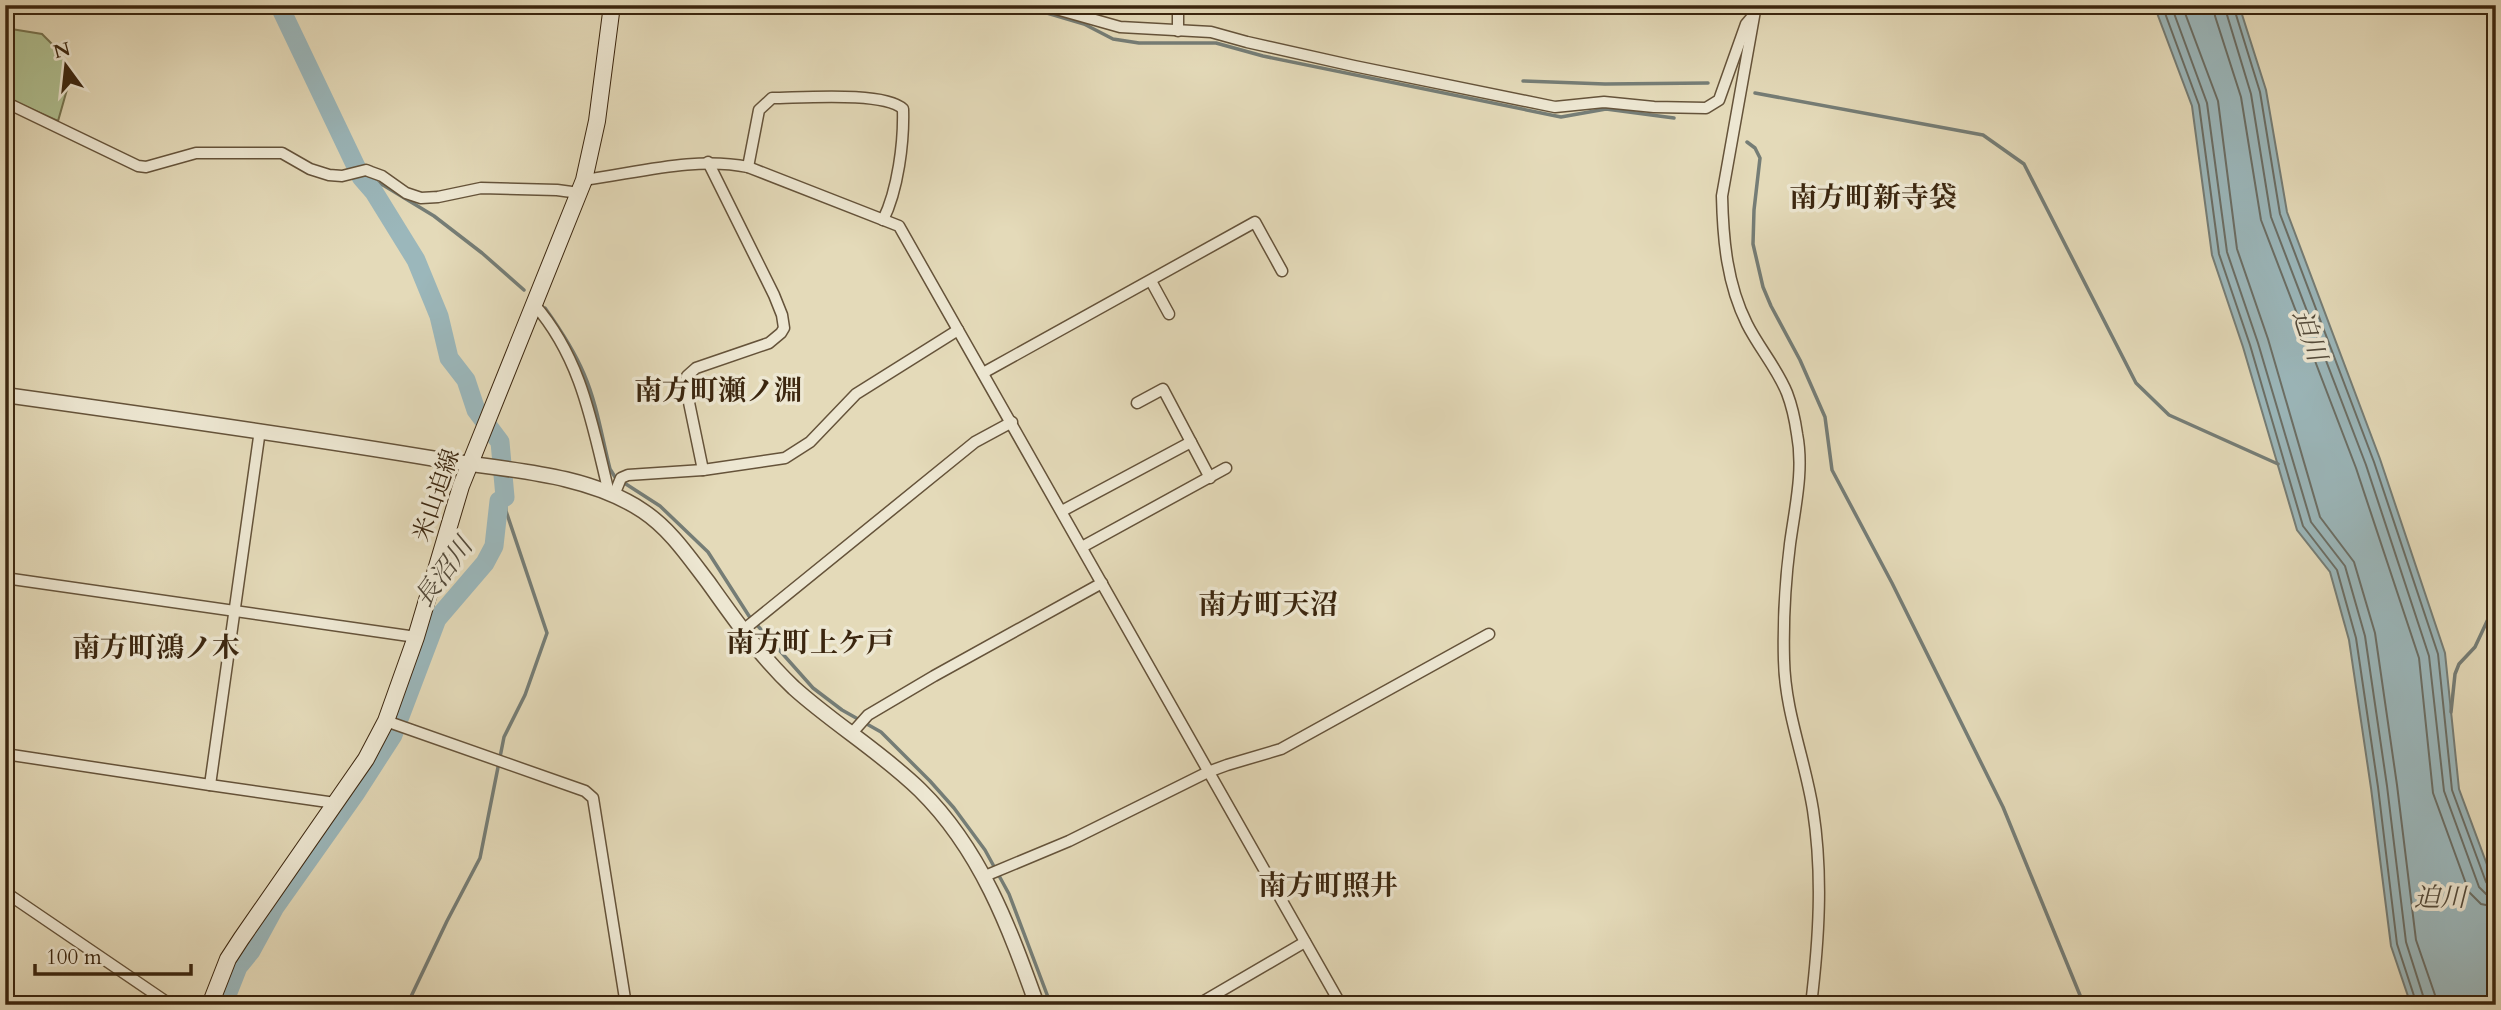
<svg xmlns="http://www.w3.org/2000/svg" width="2501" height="1010" viewBox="0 0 2501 1010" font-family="Cardo,'Noto Serif JP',serif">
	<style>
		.green { fill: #b0c192; stroke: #767450; stroke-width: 2 }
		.water { fill: #9bb7bb; stroke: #757d76; stroke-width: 2 }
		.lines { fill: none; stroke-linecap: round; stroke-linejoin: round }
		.shore { stroke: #6b6e65; stroke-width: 2 }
		.stream { stroke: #757d76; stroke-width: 3.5 }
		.river { stroke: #9bb7bb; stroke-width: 19 }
		.minor-casing { stroke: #65533a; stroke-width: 13 }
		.tertiary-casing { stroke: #65533a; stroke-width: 17 }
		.secondary-casing { stroke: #3b260f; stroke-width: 18 }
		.minor { stroke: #ede7d2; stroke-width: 10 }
		.tertiary { stroke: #ede7d2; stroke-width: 14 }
		.secondary { stroke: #ede7d2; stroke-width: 16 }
		.labels { text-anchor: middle; stroke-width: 7; stroke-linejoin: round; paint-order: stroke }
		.street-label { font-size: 24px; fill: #3b260f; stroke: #ede7d2 }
		.water-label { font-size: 26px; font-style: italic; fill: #534a3a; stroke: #ede7d2 }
		.quarter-label { font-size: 28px; font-weight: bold; fill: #3b260f; stroke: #ede7d2 }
	</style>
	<rect width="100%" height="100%" fill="#e4dab9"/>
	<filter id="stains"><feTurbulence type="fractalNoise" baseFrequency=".00286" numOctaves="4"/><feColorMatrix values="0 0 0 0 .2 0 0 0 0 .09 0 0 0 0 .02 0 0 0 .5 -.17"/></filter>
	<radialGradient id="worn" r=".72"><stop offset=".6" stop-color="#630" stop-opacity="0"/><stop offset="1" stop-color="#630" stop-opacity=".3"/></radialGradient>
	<!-- green -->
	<polygon class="green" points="5,28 42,34 62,54 70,79 58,121 9,99 5,100"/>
	<!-- water -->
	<polygon class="water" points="2154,5 2239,5 2266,90 2287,212 2380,459 2445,653 2459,789 2496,889 2496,1005 2411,1005 2391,946 2371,788 2349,640 2330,572 2297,530 2243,347 2212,255 2192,106"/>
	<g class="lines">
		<!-- shore -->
		<g class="shore">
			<polyline points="2162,5 2199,105 2219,254 2250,345 2303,526 2337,570 2356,638 2378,787 2397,944 2417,1005"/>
			<polyline points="2171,5 2207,103 2227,252 2258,343 2311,522 2345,566 2365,636 2387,786 2406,942 2426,1005"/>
			<polyline points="2182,5 2218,101 2237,249 2268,339 2320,517 2354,562 2375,633 2397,785 2416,940 2435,995 2436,1005"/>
			<polyline points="2214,5 2215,16 2241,97 2261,220 2356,468 2419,658 2433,793 2469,892 2481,904 2496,907"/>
			<polyline points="2224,5 2251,94 2271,217 2366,465 2429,656 2444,791 2479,887 2486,894 2496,896"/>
			<polyline points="2233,5 2260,92 2280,214 2374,462 2438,654 2452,790 2486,882 2490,887 2496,887"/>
		</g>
		<!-- stream -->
		<g class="stream">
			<polyline points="1020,5 1084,24 1113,39 1139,43 1216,43 1263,56 1561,117 1606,109 1674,118"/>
			<polyline points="1523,81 1605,84 1708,83"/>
			<polyline points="1755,93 1983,135 2024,164 2136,383 2169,415 2278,464"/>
			<polyline points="1747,142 1755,148 1760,158 1754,210 1753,244 1763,287 1771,306 1800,360 1825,417 1832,470 1892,583 2003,807 2084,1005"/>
			<polyline points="361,177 383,185 434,216 482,253 524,290"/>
			<path d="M 545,308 C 560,329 574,350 584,374 C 597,404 602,438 610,469 L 615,477 L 660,506 L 708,552 L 749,616 L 813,688 L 842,710 L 881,732 L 930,781 L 954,808 L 985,850 L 1009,894 L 1051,1005"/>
			<polyline points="2451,712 2455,674 2459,664 2475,647 2489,617 2496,612"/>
			<polyline points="407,1005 447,921 480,858 504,737 525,695 547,633 506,511 505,497"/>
		</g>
		<!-- river -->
		<polyline class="river" points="223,1005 238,967 251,951 275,907 355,794 393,735 437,619 485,563 494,546 499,501 505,497 500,442 476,410 466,380 449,358 439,316 416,260 374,192 361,177 279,5"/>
		<!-- minor casing -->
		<g class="minor-casing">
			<g id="minor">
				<polyline points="1042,5 1120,27 1211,32 1247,42 1354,66 1555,107 1604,102 1654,107 1706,108 1719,100 1746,24 1752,17"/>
				<path d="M 1756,5 L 1722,196 C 1723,240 1727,284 1747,324 C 1759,348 1777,368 1787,393 C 1792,406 1795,420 1797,434 C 1804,470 1795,507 1790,544 C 1785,583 1783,621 1784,660 C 1785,712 1805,759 1813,810 C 1823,875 1819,939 1811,1005"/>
				<polyline points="1178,31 1178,5"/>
				<polyline points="5,102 138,166 146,167 196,153 282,153 310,169 329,175 342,176 366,170 371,172 382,176 406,193 421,198 438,197 481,188 557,190 579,193"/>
				<path d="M 748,167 L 759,110 L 772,98 C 800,98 884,91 903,109 C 904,142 898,190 883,220"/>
				<path d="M 584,180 C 637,173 695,156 748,167 L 899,226 L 1341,1005"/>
				<polyline points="1151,281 1169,314"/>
				<path d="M 534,304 C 582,359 592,424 609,493"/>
				<polyline points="983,373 1255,222 1282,271"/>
				<polyline points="1137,403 1163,389 1210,478"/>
				<polyline points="260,430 210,785 335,803"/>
				<polyline points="703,470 686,388 687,376 696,368 769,343 781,333 784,328 782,315 774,295 708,162"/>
				<polyline points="614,495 621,478 628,475 703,470 785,458 810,442 856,394 958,330"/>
				<polyline points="1062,511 1191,442"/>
				<polyline points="1082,547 1226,468"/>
				<polyline points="5,578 416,637"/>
				<polyline points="742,631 975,442 1012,422"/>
				<polyline points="386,721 585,791 593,798 626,1005"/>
				<polyline points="852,733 868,715 934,676 1102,583"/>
				<polyline points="5,754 210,785"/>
				<polyline points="985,876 1069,841 1208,772 1227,765 1281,749 1489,634"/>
				<polyline points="5,892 171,1005"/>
				<polyline points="1197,1005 1305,942"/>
			</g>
		</g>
		<!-- tertiary casing -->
		<g class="tertiary-casing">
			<path id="tertiary" d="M 5,395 C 149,415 293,435 436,459 C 503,470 585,472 643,511 C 670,529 688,556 708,582 C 735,620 760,656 794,688 C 834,724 881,752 920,790 C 981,850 1009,927 1037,1005"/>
		</g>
		<!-- secondary casing -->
		<g class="secondary-casing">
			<polyline id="secondary" points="210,1005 228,959 241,939 366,759 386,721 416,637 461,486 584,180 597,121 612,5"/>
		</g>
		<!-- minor -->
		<use href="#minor" class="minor"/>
		<!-- tertiary -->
		<use href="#tertiary" class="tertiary"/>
		<!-- secondary -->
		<use href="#secondary" class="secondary"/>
	</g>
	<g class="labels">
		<!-- street labels -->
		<g class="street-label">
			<text transform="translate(436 495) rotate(-71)" y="8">米山迫線</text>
		</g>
		<!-- water labels -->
		<g class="water-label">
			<text transform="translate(2310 335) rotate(71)" y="9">迫川</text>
			<text transform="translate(443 572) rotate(-54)" y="9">長沼川</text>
			<text x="2440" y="906">迫川</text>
		</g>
		<!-- quarter labels -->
		<g class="quarter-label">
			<text x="1873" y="207">南方町新寺袋</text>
			<text x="718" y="400">南方町瀬ノ淵</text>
			<text x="1268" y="614">南方町天沼</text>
			<text x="810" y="652">南方町上ケ戸</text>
			<text x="156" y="657">南方町鴻ノ木</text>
			<text x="1328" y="895">南方町照井</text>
		</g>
	</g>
	<!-- margin -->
	<rect width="2501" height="1010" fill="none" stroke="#e4dab9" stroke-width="28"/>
	<rect x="7" y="7" width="2487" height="996" fill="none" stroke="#3b260f" stroke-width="3.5"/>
	<rect x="14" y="14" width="2473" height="982" fill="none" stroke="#3b260f" stroke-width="2"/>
	<!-- north arrow -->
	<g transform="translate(66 66) rotate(345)" stroke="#ede7d2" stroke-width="5" paint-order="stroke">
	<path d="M0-5L12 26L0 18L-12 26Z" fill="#3b260f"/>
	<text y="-10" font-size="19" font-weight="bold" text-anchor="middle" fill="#3b260f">N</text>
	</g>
	<!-- scale -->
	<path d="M35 964v10h156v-10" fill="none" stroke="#3b260f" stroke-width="3.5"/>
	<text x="46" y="964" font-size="21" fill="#3b260f" stroke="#ede7d2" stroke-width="5" paint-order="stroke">100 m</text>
	<rect width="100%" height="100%" filter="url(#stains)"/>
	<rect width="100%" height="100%" fill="url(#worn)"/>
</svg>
